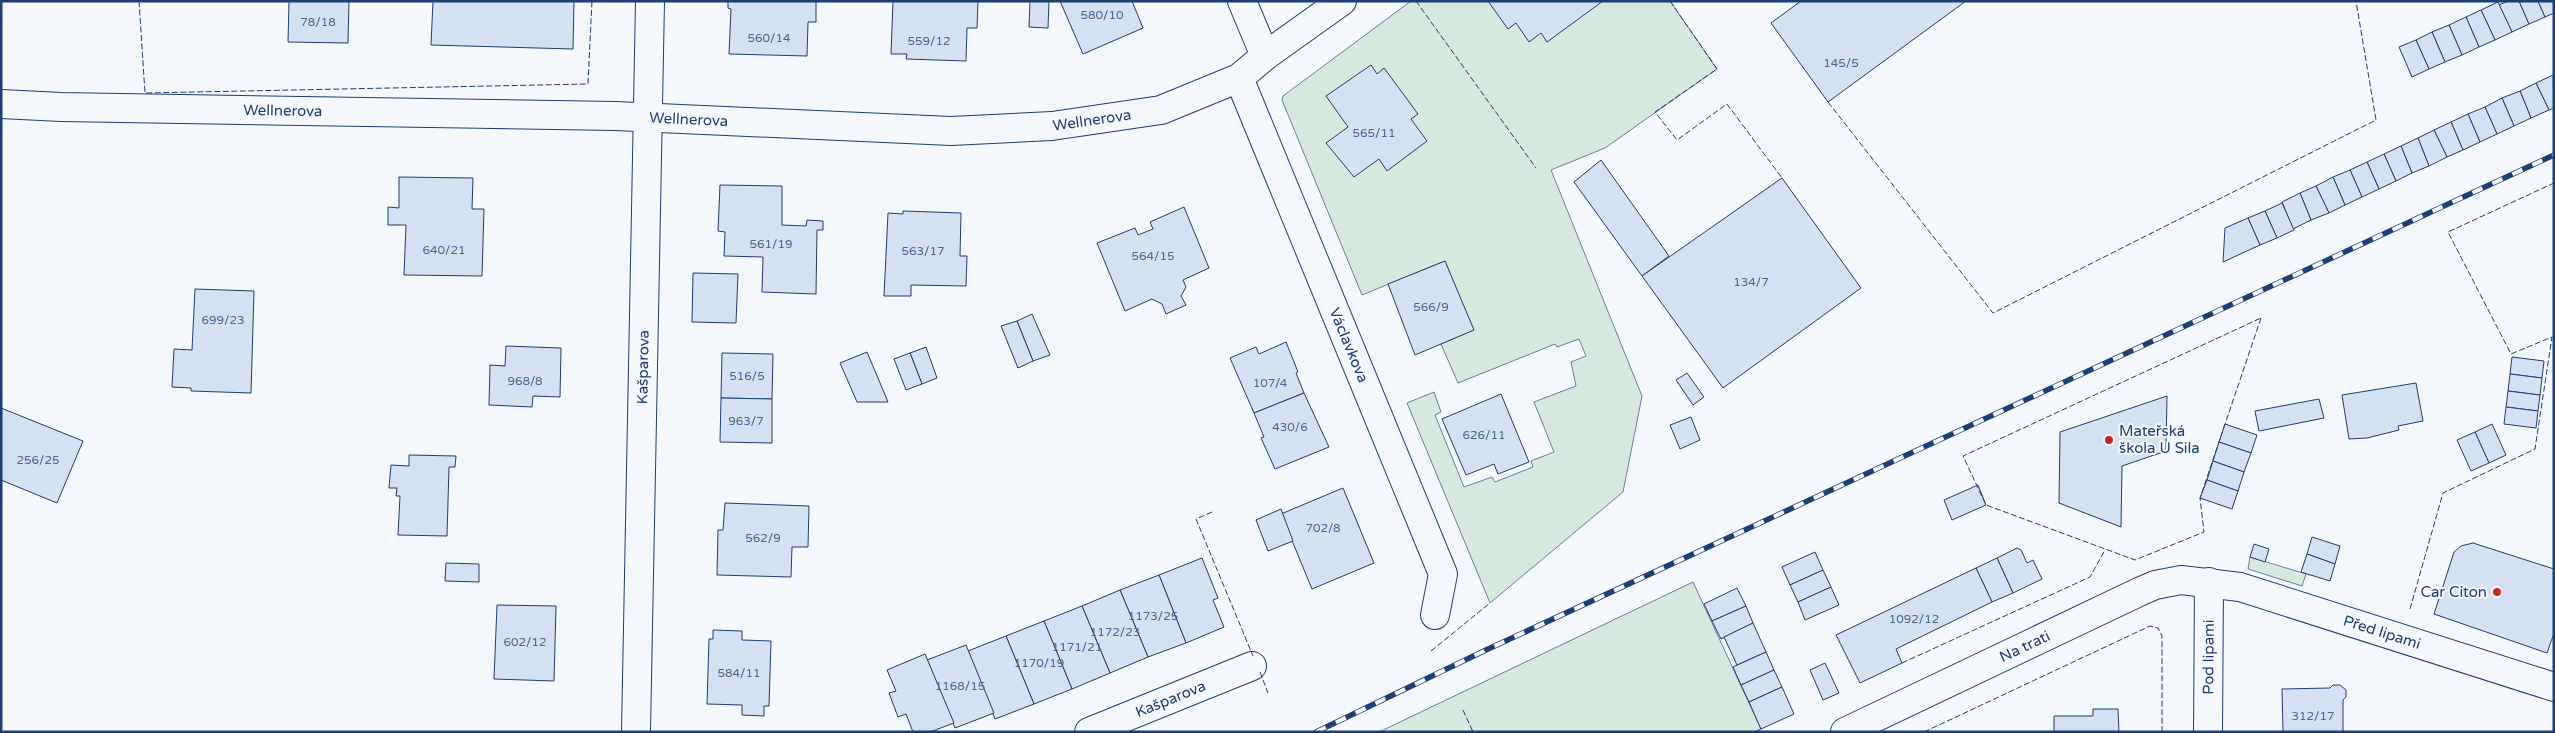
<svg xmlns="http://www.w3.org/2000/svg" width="2555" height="733" viewBox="0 0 2555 733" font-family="'Varela Round',sans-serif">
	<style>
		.green { fill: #d7e8df; stroke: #687fa3 }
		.building { fill: #d5e0f0; stroke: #1d3f73 }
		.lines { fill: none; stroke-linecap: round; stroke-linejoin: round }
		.minor-casing { stroke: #1d3f73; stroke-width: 30 }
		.minor { stroke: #f4f7fb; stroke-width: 28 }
		.rail-casing { stroke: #1d3f73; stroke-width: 5.5 }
		.rail { stroke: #f4f7fb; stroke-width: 4; stroke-dasharray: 11; stroke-linecap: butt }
		.fence { stroke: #1d3f73; stroke-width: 1; stroke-dasharray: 6 2.5; stroke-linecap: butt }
		.poi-dot { fill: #c62828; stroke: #f4f7fb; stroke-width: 2 }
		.labels { text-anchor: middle; stroke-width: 4; stroke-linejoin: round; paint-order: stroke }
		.number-label { font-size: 12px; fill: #4b6792 }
		.street-label { font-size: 15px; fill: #1d3f73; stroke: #f4f7fb }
		.poi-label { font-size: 15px; fill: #1d3f73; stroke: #f4f7fb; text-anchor: start }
	</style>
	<rect width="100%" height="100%" fill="#f4f7fb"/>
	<!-- green -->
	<g class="green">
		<polygon points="1411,1 1670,1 1717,69 1605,148 1551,170 1642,396 1623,492 1490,603 1407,403 1434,392 1441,412 1435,415 1464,487 1492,477 1495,482 1533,467 1531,461 1554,452 1534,402 1576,386 1571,362 1586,356 1579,339 1557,347 1555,344 1458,383 1441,344 1473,330 1445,261 1362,295 1282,100 1283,96"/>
		<polygon points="2250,557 2306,574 2302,586 2248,569"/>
		<polygon points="1693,582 1761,729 1755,732 1379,732"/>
	</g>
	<!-- building -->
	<g class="building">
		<polygon points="289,1 349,1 348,43 288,42"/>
		<polygon points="433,1 574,1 573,49 431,45"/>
		<polygon points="728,1 816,1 816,22 808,22 807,56 729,54 731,9 728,8"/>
		<polygon points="893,1 978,1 977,28 967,28 966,61 906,59 907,54 891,54"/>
		<polygon points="1030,1 1049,1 1048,28 1029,27"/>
		<polygon points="1060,1 1132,1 1143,28 1083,54"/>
		<polygon points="1488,1 1603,1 1547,42 1541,33 1529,42 1516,23 1508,29"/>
		<polygon points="1801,1 1966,1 1828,102 1771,23"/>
		<polygon points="2508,1 2519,1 2529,24 2512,32 2499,5"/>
		<polygon points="2519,1 2538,1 2545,17 2529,24"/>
		<polygon points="2538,1 2554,1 2554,13 2545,17"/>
		<polygon points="2498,2 2512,32 2495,40 2481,10"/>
		<polygon points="2481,10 2495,40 2479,47 2466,17"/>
		<polygon points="2466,17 2479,47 2462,55 2449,25"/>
		<polygon points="2449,25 2462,55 2445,62 2432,32"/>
		<polygon points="2432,32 2445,62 2429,69 2416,40"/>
		<polygon points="2416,40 2429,69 2412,77 2399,47"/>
		<polygon points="1371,65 1377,74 1384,68 1418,114 1411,119 1427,141 1387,171 1379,159 1354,177 1326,143 1348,127 1326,96"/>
		<polygon points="2553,75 2554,108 2549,110 2536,83"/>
		<polygon points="2536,83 2549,110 2531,118 2520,91"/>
		<polygon points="2520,91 2531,118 2514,126 2502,98"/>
		<polygon points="2502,98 2514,126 2497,134 2485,107"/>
		<polygon points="2485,107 2497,134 2480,142 2468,114"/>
		<polygon points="2468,114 2480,142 2463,150 2451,122"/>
		<polygon points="2451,122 2463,150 2447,157 2434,130"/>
		<polygon points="2434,130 2447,157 2429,166 2418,138"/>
		<polygon points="2418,138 2429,166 2412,173 2401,146"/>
		<polygon points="2401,146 2412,173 2396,181 2384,154"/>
		<polygon points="2384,154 2396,181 2379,189 2367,162"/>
		<polygon points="1601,160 1669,256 1642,276 1574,182"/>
		<polygon points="2367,162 2379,189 2362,197 2350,170"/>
		<polygon points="2350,170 2362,197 2345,205 2333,177"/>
		<polygon points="399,177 473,178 472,209 484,209 482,276 404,275 406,225 388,225 388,207 399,208"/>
		<polygon points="2333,177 2345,205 2329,213 2316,186"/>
		<polygon points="1782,178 1861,288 1723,388 1642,276"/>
		<polygon points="720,185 782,186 782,225 806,226 807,220 823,221 823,230 817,230 816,294 762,292 763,257 724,256 725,232 718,231"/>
		<polygon points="2316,186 2329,213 2311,220 2300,193"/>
		<polygon points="2300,193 2311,220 2293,229 2282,202"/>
		<polygon points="2282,203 2294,230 2277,238 2265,211"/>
		<polygon points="1184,207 1209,268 1183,280 1186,287 1181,296 1186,305 1166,314 1162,304 1152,299 1125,311 1097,243 1135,228 1138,235 1153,229 1150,222"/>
		<polygon points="903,211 961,213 960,256 967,256 966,286 911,285 911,296 884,296 888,213 903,214"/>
		<polygon points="2265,211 2277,238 2260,245 2248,218"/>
		<polygon points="2248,218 2260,245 2223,262 2225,228"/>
		<polygon points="1445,261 1474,330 1415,355 1388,284"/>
		<polygon points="693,273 738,274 736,323 692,322"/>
		<polygon points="195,289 254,291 251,393 191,391 191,388 172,387 174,349 192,350"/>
		<polygon points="1032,314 1050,355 1033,361 1017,321"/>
		<polygon points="1017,321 1033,361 1018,368 1001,326"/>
		<polygon points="1286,342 1298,372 1296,373 1304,393 1254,413 1230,358 1256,347 1259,354"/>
		<polygon points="506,346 561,348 560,397 533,396 532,407 489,405 490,365 505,366"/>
		<polygon points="926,347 937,378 922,384 910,353"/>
		<polygon points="867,352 888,402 857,402 840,363"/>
		<polygon points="722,353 773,354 772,399 721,398"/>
		<polygon points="910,353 922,384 906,390 894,359"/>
		<polygon points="2512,357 2544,361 2542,378 2510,374"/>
		<polygon points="1687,373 1704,397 1693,405 1676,380"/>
		<polygon points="2510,374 2542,378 2540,395 2508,391"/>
		<polygon points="2416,383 2423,421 2398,426 2399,430 2367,438 2349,439 2342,395"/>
		<polygon points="2508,391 2540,395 2538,411 2506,407"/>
		<polygon points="1304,393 1329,447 1275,469 1261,438 1264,437 1254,413"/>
		<polygon points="1501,394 1529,462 1498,474 1494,464 1466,475 1442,419"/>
		<polygon points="2167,396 2166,451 2122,466 2121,527 2059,503 2060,432"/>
		<polygon points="721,398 772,399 772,443 720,442"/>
		<polygon points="2319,399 2324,418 2259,431 2255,411"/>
		<polygon points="2506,407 2538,411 2536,428 2504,424"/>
		<polygon points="1,408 83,441 57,503 1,480"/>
		<polygon points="1691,417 1700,440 1680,449 1670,425"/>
		<polygon points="2225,424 2257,435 2251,453 2219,442"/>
		<polygon points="2492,424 2506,455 2489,463 2475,432"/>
		<polygon points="2475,432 2489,463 2471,471 2457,440"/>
		<polygon points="2219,442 2251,453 2244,472 2213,461"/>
		<polygon points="409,455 456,456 455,467 449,467 447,536 398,535 400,496 396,496 397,488 389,488 391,465 409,466"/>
		<polygon points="2213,461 2244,472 2238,491 2207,480"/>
		<polygon points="2207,480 2238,491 2232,509 2200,498"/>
		<polygon points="1978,485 1986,505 1952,520 1944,500"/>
		<polygon points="1343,488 1374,563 1312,589 1281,514"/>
		<polygon points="725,503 809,506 808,547 792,547 791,577 717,575 718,530 723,530"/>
		<polygon points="1281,509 1293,541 1268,551 1256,520"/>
		<polygon points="2312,537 2340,546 2335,564 2307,554"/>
		<polygon points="2473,543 2554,569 2554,633 2547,653 2434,614 2454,552 2461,546"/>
		<polygon points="2254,544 2269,549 2265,562 2250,557"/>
		<polygon points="2017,548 2021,550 2027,563 2033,560 2042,579 2013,593 1997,558"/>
		<polygon points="1815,552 1823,570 1790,585 1782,567"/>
		<polygon points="2307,554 2335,564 2330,581 2301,572"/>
		<polygon points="1202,558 1218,598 1213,600 1224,627 1186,643 1159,575"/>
		<polygon points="1997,558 2013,593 1992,602 1976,568"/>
		<polygon points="446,563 479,564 479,582 445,581"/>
		<polygon points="1976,568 1992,602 1896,649 1902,663 1860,683 1836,635"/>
		<polygon points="1823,570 1831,587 1798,602 1790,585"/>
		<polygon points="1159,575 1186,643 1148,657 1120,590"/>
		<polygon points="1831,587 1839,605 1805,620 1798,602"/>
		<polygon points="1737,588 1746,606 1712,621 1704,604"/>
		<polygon points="1120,590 1148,657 1110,673 1082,606"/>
		<polygon points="497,605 556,606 554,681 494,679"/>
		<polygon points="1082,606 1110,673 1072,689 1044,621"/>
		<polygon points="1746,606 1753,623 1721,639 1712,621"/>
		<polygon points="1044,621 1072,689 1034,704 1006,636"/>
		<polygon points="1753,623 1766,652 1737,665 1724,637"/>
		<polygon points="713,630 742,631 742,640 771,641 769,706 764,706 764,716 742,715 742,705 707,704 709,639 713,639"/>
		<polygon points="1006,636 1034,704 995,719 968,651"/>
		<polygon points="966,645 994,713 955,728 927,660"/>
		<polygon points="1766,652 1774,670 1741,685 1733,667"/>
		<polygon points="925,654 954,723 930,732 913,732 906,714 898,717 889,693 896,691 887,670"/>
		<polygon points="1825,663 1839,693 1823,700 1810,670"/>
		<polygon points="1774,670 1782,687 1749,702 1741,685"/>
		<polygon points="2333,685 2340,685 2346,690 2346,697 2343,700 2343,732 2283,732 2282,689 2330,688"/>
		<polygon points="1782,687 1794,714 1761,729 1749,702"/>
		<polygon points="2093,709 2118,709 2119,732 2054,732 2054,716 2093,716"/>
	</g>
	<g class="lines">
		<!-- minor casing -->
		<g class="minor-casing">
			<g id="minor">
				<polyline points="1242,1 1265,56"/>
				<path id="s1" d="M 1239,78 L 1443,574 L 1435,615"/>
				<path id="s2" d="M 1,104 L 61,107 L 615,116 L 951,131 L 1052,126 L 1161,110 L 1239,78 L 1265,56 L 1342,1"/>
				<path id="s3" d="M 636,732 L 650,1"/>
				<path id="s4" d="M 1089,732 L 1252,666"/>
				<path id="s5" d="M 1845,732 L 2139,592 L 2155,585 L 2181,580 L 2240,587 L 2554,687"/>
				<path id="s6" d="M 2208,732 L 2209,582"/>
			</g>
		</g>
		<!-- minor -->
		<use href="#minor" class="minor"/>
		<!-- rail casing -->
		<g class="rail-casing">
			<polyline id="rail" points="1316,732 1486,650 2554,155"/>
		</g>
		<!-- rail -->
		<use href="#rail" class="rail"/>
		<!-- fence -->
		<g class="fence">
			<polyline points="139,1 145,93 588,84 592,1"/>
			<polyline points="1416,1 1536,168"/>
			<polyline points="1670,1 1717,69 1655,112 1677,140 1727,104 1782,178"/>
			<polyline points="1828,102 1993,313 2376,120 2356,1"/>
			<polygon points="2261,318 2200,498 2204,532 2135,560 1986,505 1963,456"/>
			<polyline points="1212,512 1196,519 1253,656"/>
			<polyline points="2410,609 2443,493 2535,449 2552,337 2511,354 2448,232 2554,183"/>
			<polyline points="1431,651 1490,603"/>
			<polyline points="1902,663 2090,577 2105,550"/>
			<polyline points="1260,672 1268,693"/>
			<polyline points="1463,710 1473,732"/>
			<polyline points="1755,732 1761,729"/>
			<polyline points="1924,732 2150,626 2158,628 2162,636 2162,732"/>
		</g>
	</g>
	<!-- markers -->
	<g class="poi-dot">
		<circle cx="2109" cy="440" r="5"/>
		<circle cx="2497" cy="592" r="5"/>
	</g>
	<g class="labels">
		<!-- number labels -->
		<g class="number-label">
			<text x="1102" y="19">580/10</text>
			<text x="318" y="26">78/18</text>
			<text x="769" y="42">560/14</text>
			<text x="929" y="45">559/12</text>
			<text x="1841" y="67">145/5</text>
			<text x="1374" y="137">565/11</text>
			<text x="771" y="248">561/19</text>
			<text x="444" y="254">640/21</text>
			<text x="923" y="255">563/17</text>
			<text x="1153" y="260">564/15</text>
			<text x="1751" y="286">134/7</text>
			<text x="1431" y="311">566/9</text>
			<text x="223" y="324">699/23</text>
			<text x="747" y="380">516/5</text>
			<text x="525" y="385">968/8</text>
			<text x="1270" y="387">107/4</text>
			<text x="746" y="425">963/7</text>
			<text x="1290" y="431">430/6</text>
			<text x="1484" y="439">626/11</text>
			<text x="38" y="464">256/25</text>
			<text x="1323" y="532">702/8</text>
			<text x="763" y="542">562/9</text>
			<text x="1153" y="620">1173/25</text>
			<text x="1914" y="623">1092/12</text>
			<text x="1115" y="636">1172/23</text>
			<text x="525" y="646">602/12</text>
			<text x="1077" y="651">1171/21</text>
			<text x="1039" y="667">1170/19</text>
			<text x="739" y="677">584/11</text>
			<text x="960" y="690">1168/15</text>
			<text x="2313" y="720">312/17</text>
		</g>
		<!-- street labels -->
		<g class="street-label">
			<text dy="5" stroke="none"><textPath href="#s2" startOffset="282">Wellnerova</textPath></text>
			<text dy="5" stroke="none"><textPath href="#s2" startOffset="688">Wellnerova</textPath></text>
			<text dy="5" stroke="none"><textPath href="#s2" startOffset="1092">Wellnerova</textPath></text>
			<text dy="5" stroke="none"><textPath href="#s1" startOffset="289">Václavkova</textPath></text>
			<text dy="5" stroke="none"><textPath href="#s3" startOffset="365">Kašparova</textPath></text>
			<text dy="5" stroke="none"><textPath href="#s5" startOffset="578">Před lipami</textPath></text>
			<text dy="5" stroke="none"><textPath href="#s5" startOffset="199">Na trati</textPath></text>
			<text dy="5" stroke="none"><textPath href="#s6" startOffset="75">Pod lipami</textPath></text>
			<text dy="5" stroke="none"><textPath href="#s4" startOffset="88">Kašparova</textPath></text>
		</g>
		<!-- poi labels -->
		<g class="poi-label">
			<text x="2119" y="436">Mateřská<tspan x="2119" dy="17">škola U Sila</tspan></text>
			<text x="2487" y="597" text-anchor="end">Car Citon</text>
		</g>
	</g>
	<!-- border -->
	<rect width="2555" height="733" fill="none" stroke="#1d3f73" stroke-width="5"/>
</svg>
